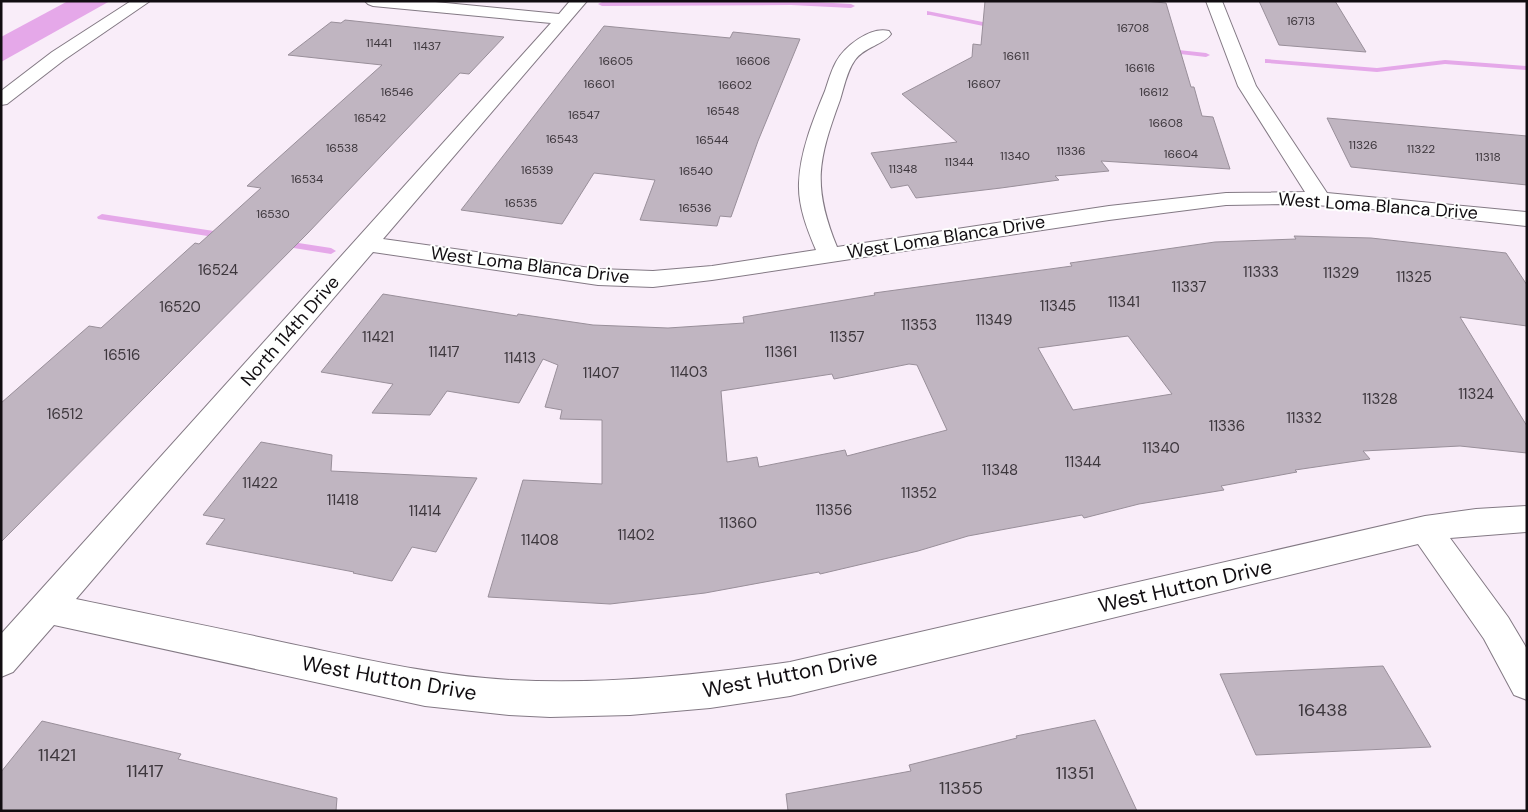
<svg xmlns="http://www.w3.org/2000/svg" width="1528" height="812" viewBox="0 0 1528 812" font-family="'DM Sans',sans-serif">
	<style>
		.water { fill: #e5a8e9 }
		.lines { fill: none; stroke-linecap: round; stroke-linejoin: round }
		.stream { fill: #e5a8e9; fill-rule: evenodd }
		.building { fill: #c0b5c1; stroke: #998f9a; fill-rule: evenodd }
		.street-casing { stroke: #837984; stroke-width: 2 }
		.street { fill: #fff; fill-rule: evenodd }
		.labels { text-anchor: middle; stroke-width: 4; stroke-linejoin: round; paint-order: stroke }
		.far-number-label { font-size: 12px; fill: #3d373d }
		.number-label { font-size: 15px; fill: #3d373d }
		.street-label { font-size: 18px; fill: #110d11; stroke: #fefffe }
		.near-number-label { font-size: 18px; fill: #3d373d }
		.near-street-label { font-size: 21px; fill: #110d11; stroke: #fefffe }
	</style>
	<rect width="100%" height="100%" fill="#f9edf9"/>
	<!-- water -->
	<polygon class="water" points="68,1 110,1 1,62 1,37"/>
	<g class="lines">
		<!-- stream -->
		<g class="stream">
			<polygon points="798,1 851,4 855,6 851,8 791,5 602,6 598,4 602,2"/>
			<polygon points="927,11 998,25 1002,27 998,29 930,15 927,15"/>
			<polygon points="1160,48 1206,53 1210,55 1206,57 1163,52 1160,52"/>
			<polygon points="1265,59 1377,68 1445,60 1527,66 1527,70 1445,64 1377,72 1268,63 1265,63"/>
			<polygon points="102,214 227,233 232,236 227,239 98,219 97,217"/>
			<polygon points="279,240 331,248 336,251 331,254 275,245 274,243"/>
		</g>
	</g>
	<!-- building -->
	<g class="building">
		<polygon points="985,1 1145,1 1166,3 1191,87 1194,87 1202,116 1213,117 1230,169 1101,161 1109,171 1055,176 1059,180 1001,188 916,198 908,185 891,188 871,153 957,142 902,94 972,57 973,44 981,45"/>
		<polygon points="1259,1 1335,1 1366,52 1279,45"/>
		<polygon points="345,20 504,37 469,74 460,73 308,233 1,542 1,403 89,326 101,328 195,243 199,244 261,188 247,186 382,65 288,55 331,22 341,23"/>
		<polygon points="604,26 730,38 733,32 800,39 758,141 731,217 720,216 717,226 640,220 655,180 594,173 562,224 461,210"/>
		<polygon points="1327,118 1527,136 1527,185 1351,167"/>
		<path d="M 1294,236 L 1371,238 L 1506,253 L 1527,285 L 1527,326 L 1460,317 L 1527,426 L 1527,453 L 1460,446 L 1363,451 L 1370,459 L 1295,470 L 1297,472 L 1221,486 L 1224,490 L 1139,504 L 1084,518 L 1082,515 L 968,536 L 918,551 L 820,574 L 819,572 L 705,593 L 610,604 L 488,597 L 523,480 L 602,484 L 602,420 L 560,419 L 562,410 L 545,407 L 558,365 L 543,359 L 519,403 L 447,391 L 430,415 L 372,413 L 393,384 L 321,372 L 383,294 L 517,316 L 518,314 L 593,325 L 668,328 L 744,323 L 743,317 L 875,295 L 874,293 L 1072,266 L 1070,263 L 1215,242 L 1296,239 ZM 1128,336 L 1172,394 L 1073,410 L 1038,348 ZM 909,364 L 917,365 L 947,430 L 847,456 L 845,450 L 759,467 L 757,457 L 727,462 L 721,391 L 832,374 L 834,379 Z"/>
		<polygon points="261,442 332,455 331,471 477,478 436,552 412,547 392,581 353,573 354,572 206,544 225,519 203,515"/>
		<polygon points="1383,666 1431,747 1256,755 1220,674"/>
		<polygon points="1095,720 1137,811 788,811 786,794 911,771 909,765 1017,738 1016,736"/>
		<polygon points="42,721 181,754 178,759 337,798 336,811 1,811 1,772"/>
	</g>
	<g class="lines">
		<!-- street casing -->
		<g class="street-casing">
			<g id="street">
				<polygon points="131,1 150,1 64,60 7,104 1,105 1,91 52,52"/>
				<path d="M 365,1 L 425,1 L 559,14 L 570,1 L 587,1 L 383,239 L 598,269 L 653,271 L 712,266 L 816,250 C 807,229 798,206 799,183 C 800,152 813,120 825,91 C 828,82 831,71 836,62 C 844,47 870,26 889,31 L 891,34 C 885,44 864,47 855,60 C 847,71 844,87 840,100 C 818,160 812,186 837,247 L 1109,206 L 1226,193 L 1305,192 L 1238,86 L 1206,1 L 1222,1 L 1256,86 L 1327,193 L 1527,212 L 1527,226 L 1353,207 L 1289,204 L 1226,205 L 1109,220 L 712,280 L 653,287 L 598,285 L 373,252 L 76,599 C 147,614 219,628 291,644 C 364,659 436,676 511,680 C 605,685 697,675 790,662 L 1425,516 L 1476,509 L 1527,506 L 1527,532 L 1450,538 L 1508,617 L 1527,649 L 1527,700 L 1514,695 L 1484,639 L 1418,544 L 790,696 L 710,708 L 630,715 L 550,717 L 509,715 L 425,706 L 54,625 L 13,672 L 1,677 L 1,634 L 551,23 L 373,6 L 368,4 Z"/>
			</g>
		</g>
		<!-- street -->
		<use href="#street" class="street"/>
	</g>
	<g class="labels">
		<!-- far-number labels -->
		<g class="far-number-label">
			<text x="1301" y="25">16713</text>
			<text x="1133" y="32">16708</text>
			<text x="379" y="47">11441</text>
			<text x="427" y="50">11437</text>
			<text x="1016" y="60">16611</text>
			<text x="616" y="65">16605</text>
			<text x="753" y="65">16606</text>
			<text x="1140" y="72">16616</text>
			<text x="599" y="88">16601</text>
			<text x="984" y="88">16607</text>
			<text x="735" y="89">16602</text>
			<text x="397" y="96">16546</text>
			<text x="1154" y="96">16612</text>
			<text x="723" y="115">16548</text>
			<text x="584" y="119">16547</text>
			<text x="370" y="122">16542</text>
			<text x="1166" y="127">16608</text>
			<text x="562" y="143">16543</text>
			<text x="712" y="144">16544</text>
			<text x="1363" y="149">11326</text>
			<text x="342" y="152">16538</text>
			<text x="1421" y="153">11322</text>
			<text x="1071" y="155">11336</text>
			<text x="1181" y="158">16604</text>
			<text x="1015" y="160">11340</text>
			<text x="1488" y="161">11318</text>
			<text x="959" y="166">11344</text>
			<text x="903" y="173">11348</text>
			<text x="537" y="174">16539</text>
			<text x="696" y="175">16540</text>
			<text x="307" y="183">16534</text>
			<text x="521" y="207">16535</text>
			<text x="695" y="212">16536</text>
			<text x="273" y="218">16530</text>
		</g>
		<!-- number labels -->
		<g class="number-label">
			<text x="218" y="275">16524</text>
			<text x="1261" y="277">11333</text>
			<text x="1341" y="278">11329</text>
			<text x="1414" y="282">11325</text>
			<text x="1189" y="292">11337</text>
			<text x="1124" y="307">11341</text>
			<text x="1058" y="311">11345</text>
			<text x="180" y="312">16520</text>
			<text x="994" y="325">11349</text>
			<text x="919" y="330">11353</text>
			<text x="378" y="342">11421</text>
			<text x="847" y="342">11357</text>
			<text x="444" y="357">11417</text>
			<text x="781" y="357">11361</text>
			<text x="122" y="360">16516</text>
			<text x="520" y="363">11413</text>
			<text x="689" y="377">11403</text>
			<text x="601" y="378">11407</text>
			<text x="1476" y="399">11324</text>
			<text x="1380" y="404">11328</text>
			<text x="65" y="419">16512</text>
			<text x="1304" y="423">11332</text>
			<text x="1227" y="431">11336</text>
			<text x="1161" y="453">11340</text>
			<text x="1083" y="467">11344</text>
			<text x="1000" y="475">11348</text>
			<text x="260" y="488">11422</text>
			<text x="919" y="498">11352</text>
			<text x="343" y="505">11418</text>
			<text x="834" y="515">11356</text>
			<text x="425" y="516">11414</text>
			<text x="738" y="528">11360</text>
			<text x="636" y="540">11402</text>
			<text x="540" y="545">11408</text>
		</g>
		<!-- street labels -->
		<g class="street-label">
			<text transform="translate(1378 206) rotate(4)" y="6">West Loma Blanca Drive</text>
			<text transform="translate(946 237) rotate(-9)" y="6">West Loma Blanca Drive</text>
			<text transform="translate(530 265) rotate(7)" y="6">West Loma Blanca Drive</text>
			<text transform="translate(290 331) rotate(-49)" y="6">North 114th Drive</text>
		</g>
		<!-- near-number labels -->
		<g class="near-number-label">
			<text x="1323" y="716">16438</text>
			<text x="57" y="761">11421</text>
			<text x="145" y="777">11417</text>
			<text x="1075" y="779">11351</text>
			<text x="961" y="794">11355</text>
		</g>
		<!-- near-street labels -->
		<g class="near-street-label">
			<text transform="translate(1185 586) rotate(-13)" y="7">West Hutton Drive</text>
			<text transform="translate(790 674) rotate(-11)" y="7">West Hutton Drive</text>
			<text transform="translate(389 678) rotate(10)" y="7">West Hutton Drive</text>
		</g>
	</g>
	<!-- border -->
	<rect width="1528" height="812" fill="none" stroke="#110d11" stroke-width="5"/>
</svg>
